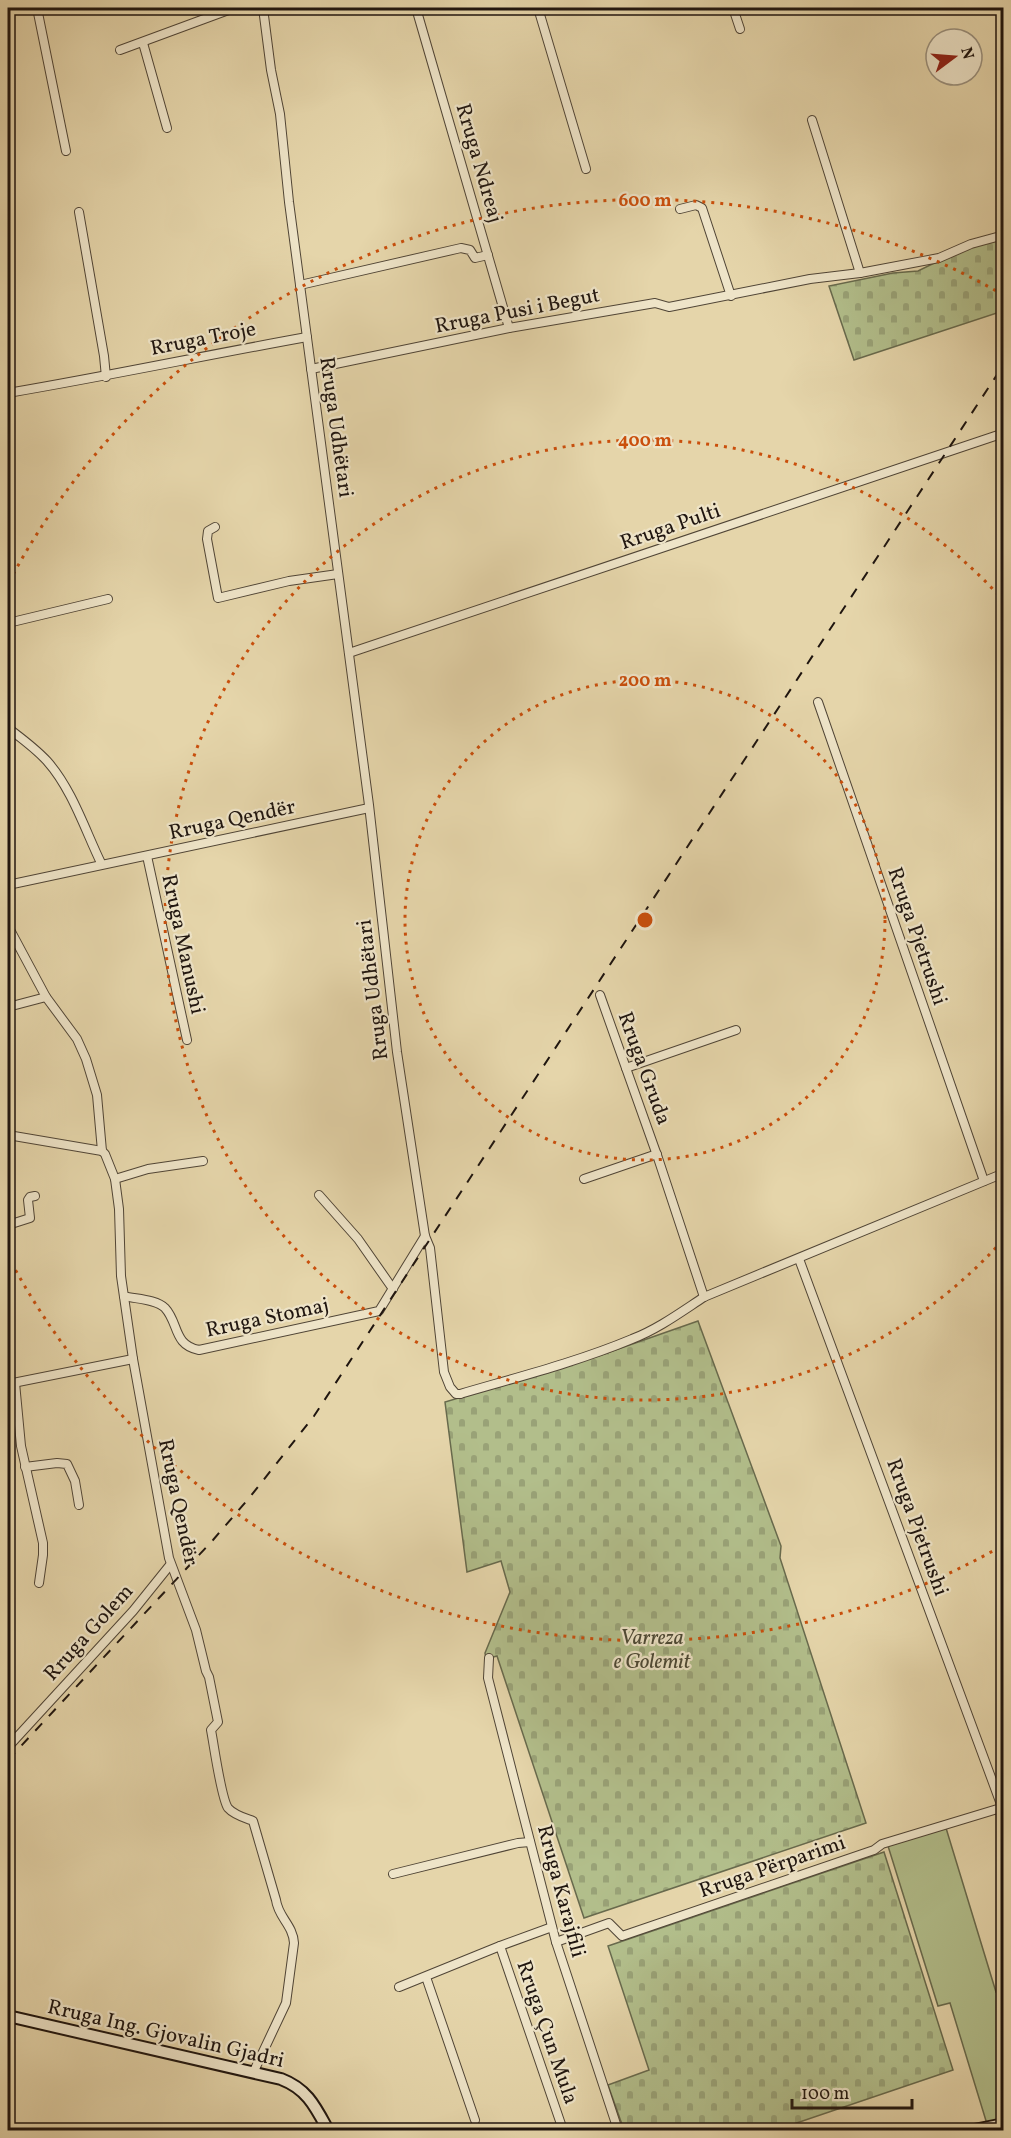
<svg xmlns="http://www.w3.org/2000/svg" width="1011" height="2138" viewBox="0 0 1011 2138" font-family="Vollkorn,serif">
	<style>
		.green { fill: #b2be8b; stroke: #686a4d; stroke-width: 1.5 }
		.cemetery { fill: url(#cemetery-stones); stroke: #686a4d; stroke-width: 1.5 }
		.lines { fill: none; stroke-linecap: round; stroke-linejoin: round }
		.street-casing { stroke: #504536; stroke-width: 10 }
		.secondary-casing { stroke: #1f150f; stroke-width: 14 }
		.street { stroke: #eee4c8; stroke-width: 8 }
		.secondary { stroke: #eee4c8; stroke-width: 10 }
		.rail { stroke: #1f150f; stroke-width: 2; stroke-dasharray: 10 10; stroke-linecap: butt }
		.ring { fill: none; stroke: #ca4f0c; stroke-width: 3; stroke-dasharray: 3 6 }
		.labels { text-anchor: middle; stroke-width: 4.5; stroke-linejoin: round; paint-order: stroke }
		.street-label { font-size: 21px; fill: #1f150f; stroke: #eee4c8 }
		.park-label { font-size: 21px; font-style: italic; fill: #4b4834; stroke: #eee4c8 }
		.centre { fill: #ca4f0c; stroke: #eee4c8; stroke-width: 3 }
		.ring-label { font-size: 18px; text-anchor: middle; font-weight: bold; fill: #ca4f0c; stroke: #eee4c8; stroke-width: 4.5; stroke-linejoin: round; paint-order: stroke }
	</style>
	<defs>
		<pattern id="cemetery-stones" width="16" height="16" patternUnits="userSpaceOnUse" patternTransform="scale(1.5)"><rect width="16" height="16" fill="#b2be8b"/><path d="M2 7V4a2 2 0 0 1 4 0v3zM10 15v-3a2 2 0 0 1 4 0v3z" fill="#99a277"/></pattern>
	</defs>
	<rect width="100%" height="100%" fill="#e5d5aa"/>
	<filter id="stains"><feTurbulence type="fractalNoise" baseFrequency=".00333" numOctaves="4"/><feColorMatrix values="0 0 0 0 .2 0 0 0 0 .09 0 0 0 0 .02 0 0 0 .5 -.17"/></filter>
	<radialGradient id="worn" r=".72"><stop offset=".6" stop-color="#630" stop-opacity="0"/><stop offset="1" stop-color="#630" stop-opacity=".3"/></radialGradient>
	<!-- green -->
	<polygon class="green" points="946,1828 996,1992 1003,1990 1003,2120 987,2124 950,2003 938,2006 888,1846"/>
	<!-- cemetery -->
	<g class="cemetery">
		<polygon points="1003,238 1003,311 854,360 829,286 893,273 918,271 959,251"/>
		<polygon points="698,1321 781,1546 780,1558 866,1823 584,1918 497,1656 486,1659 485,1653 510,1592 501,1561 467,1572 445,1402 601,1355"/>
		<polygon points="884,1852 953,2070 776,2130 624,2130 608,2085 649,2070 608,1946"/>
	</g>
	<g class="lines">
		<!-- street casing -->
		<g class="street-casing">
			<g id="street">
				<polyline points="37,8 66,151"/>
				<polyline points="263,8 271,70 280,114 289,202 369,805 397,1052 425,1236 430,1248 444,1372 450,1387 456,1394 460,1394"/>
				<polyline points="416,8 509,328"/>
				<polyline points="538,8 586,169"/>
				<polyline points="733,8 740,29"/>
				<polyline points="143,43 167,128"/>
				<polyline points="120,50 234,8"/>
				<polyline points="812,120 860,273"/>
				<polyline points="680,209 696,205 702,208 731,296"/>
				<polyline points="79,212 104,356 106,377"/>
				<polyline points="300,285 461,248 470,250 475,258 488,255"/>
				<polyline points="311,369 509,328 655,303 669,307 810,279 860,273 939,258 971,244 1004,235"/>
				<path d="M 8,393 C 108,376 207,355 307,337"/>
				<polyline points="215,527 208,531 207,539 218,598 289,581 338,574"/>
				<polyline points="8,623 108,599"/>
				<polyline points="349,653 1004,433"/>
				<polyline points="818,702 984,1181"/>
				<path d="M 8,728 C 21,738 35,748 47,761 C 72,789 85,830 101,863"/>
				<polyline points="147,856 187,1040"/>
				<polyline points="8,885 369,808"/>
				<path d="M 8,926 L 46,997 L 77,1039 L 86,1059 L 97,1095 L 102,1151 L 105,1154 L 115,1179 L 119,1209 L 121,1276 L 133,1359 L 169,1558 L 196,1630 L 206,1671 L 209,1677 L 218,1722 L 211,1730 C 214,1745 221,1798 228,1808 C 234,1815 245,1818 253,1821 L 276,1900 C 278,1917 293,1925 294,1943 L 286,2003 L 254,2071"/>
				<polyline points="600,995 658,1158 704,1297"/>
				<polyline points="8,1007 46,997"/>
				<polyline points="626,1068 736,1030"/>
				<polyline points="8,1135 102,1151"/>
				<polyline points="115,1179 148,1169 203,1161"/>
				<polyline points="584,1179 657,1154"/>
				<polyline points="319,1195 358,1239 393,1289"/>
				<polyline points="8,1225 30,1218 28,1200 30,1197 35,1196"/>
				<polyline points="799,1259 1002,1807"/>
				<path d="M 124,1296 C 135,1299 156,1299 165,1308 C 179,1323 173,1345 199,1350 L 379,1311 L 425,1236"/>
				<polyline points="15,1383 21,1446 43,1543 43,1555 39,1583"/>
				<polyline points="8,1384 133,1359"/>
				<path d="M 460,1394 C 518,1377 577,1362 632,1339 C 658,1329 681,1312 704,1297 L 1004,1173"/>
				<polyline points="25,1467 57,1463 67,1464 75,1481 79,1505"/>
				<polyline points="489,1658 488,1678 556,1942 618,2130"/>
				<polyline points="8,1747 133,1611 170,1565"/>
				<polyline points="393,1874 518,1843 530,1842"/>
				<polyline points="556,1942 609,1923 622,1936 874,1850 882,1844 1004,1807"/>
				<polyline points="500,1946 563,2130"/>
				<polyline points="426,1977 475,2120"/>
				<polyline points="399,1987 500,1946 552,1927"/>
			</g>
		</g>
		<!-- secondary casing -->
		<g class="secondary-casing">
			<g id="secondary">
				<path d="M 8,2016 L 281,2079 C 307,2089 315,2106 328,2130"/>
				<polyline points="974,2130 1004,2124"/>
			</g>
		</g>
		<!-- street -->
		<use href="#street" class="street"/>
		<!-- secondary -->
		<use href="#secondary" class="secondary"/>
		<!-- rail -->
		<polyline class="rail" points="8,1760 213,1540 250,1497 314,1416 1004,364"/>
	</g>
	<!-- distance rings -->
	<g class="ring">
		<circle cx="645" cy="920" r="240"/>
		<path d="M1002 1241A480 480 0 1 1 1002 599"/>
		<path d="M1000 1547A720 720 0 0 1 9 1258M9 582A720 720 0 0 1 1000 293"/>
	</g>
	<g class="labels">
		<!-- street labels -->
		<g class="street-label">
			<text transform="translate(480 163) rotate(74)" y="7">Rruga Ndreaj</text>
			<text transform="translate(517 310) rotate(-11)" y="7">Rruga Pusi i Begut</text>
			<text transform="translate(203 338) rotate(-11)" y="7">Rruga Troje</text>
			<text transform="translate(337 427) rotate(82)" y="7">Rruga Udhëtari</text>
			<text transform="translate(670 526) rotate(-19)" y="7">Rruga Pulti</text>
			<text transform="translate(232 819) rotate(-12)" y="7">Rruga Qendër</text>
			<text transform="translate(918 936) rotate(71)" y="7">Rruga Pjetrushi</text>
			<text transform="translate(184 944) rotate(78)" y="7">Rruga Manushi</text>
			<text transform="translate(372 990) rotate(-97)" y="7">Rruga Udhëtari</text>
			<text transform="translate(645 1068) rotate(70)" y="7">Rruga Gruda</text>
			<text transform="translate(267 1317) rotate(-12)" y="7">Rruga Stomaj</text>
			<text transform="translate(179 1502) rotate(78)" y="7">Rruga Qendër</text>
			<text transform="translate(918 1527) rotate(70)" y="7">Rruga Pjetrushi</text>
			<text transform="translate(88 1632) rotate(-48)" y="7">Rruga Golem</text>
			<text transform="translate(772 1866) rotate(-19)" y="7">Rruga Përparimi</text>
			<text transform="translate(562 1891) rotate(75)" y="7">Rruga Karajfili</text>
			<text transform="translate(548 2032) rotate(71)" y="7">Rruga Çun Mula</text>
			<text transform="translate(166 2033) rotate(13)" y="7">Rruga Ing. Gjovalin Gjadri</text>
		</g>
		<!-- park labels -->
		<g class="park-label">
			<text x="652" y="1644">Varreza<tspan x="652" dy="24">e Golemit</tspan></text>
		</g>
	</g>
	<circle cx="645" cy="920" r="9" class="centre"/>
	<g class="ring-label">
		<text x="645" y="206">600 m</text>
		<text x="645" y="446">400 m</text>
		<text x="645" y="686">200 m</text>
	</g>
	<!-- margin -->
	<rect width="1011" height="2138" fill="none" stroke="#e5d5aa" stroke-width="30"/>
	<rect x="9" y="9" width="993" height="2120" fill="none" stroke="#1f150f" stroke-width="3"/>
	<rect x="15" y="15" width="981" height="2108" fill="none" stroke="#1f150f" stroke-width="1.5"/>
	<!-- north arrow -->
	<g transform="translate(954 57) rotate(74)"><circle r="28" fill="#eee4c8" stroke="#9b917e" stroke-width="1.5"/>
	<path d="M0-4.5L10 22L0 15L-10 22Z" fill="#8f2418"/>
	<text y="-9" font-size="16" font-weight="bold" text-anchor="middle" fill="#1f150f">N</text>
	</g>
	<!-- scale -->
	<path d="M792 2099v9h120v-9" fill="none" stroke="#1f150f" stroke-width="3"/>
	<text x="801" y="2099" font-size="18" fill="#1f150f" stroke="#eee4c8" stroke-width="4.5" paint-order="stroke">100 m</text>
	<rect width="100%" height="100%" filter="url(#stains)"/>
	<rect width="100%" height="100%" fill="url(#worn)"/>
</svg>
